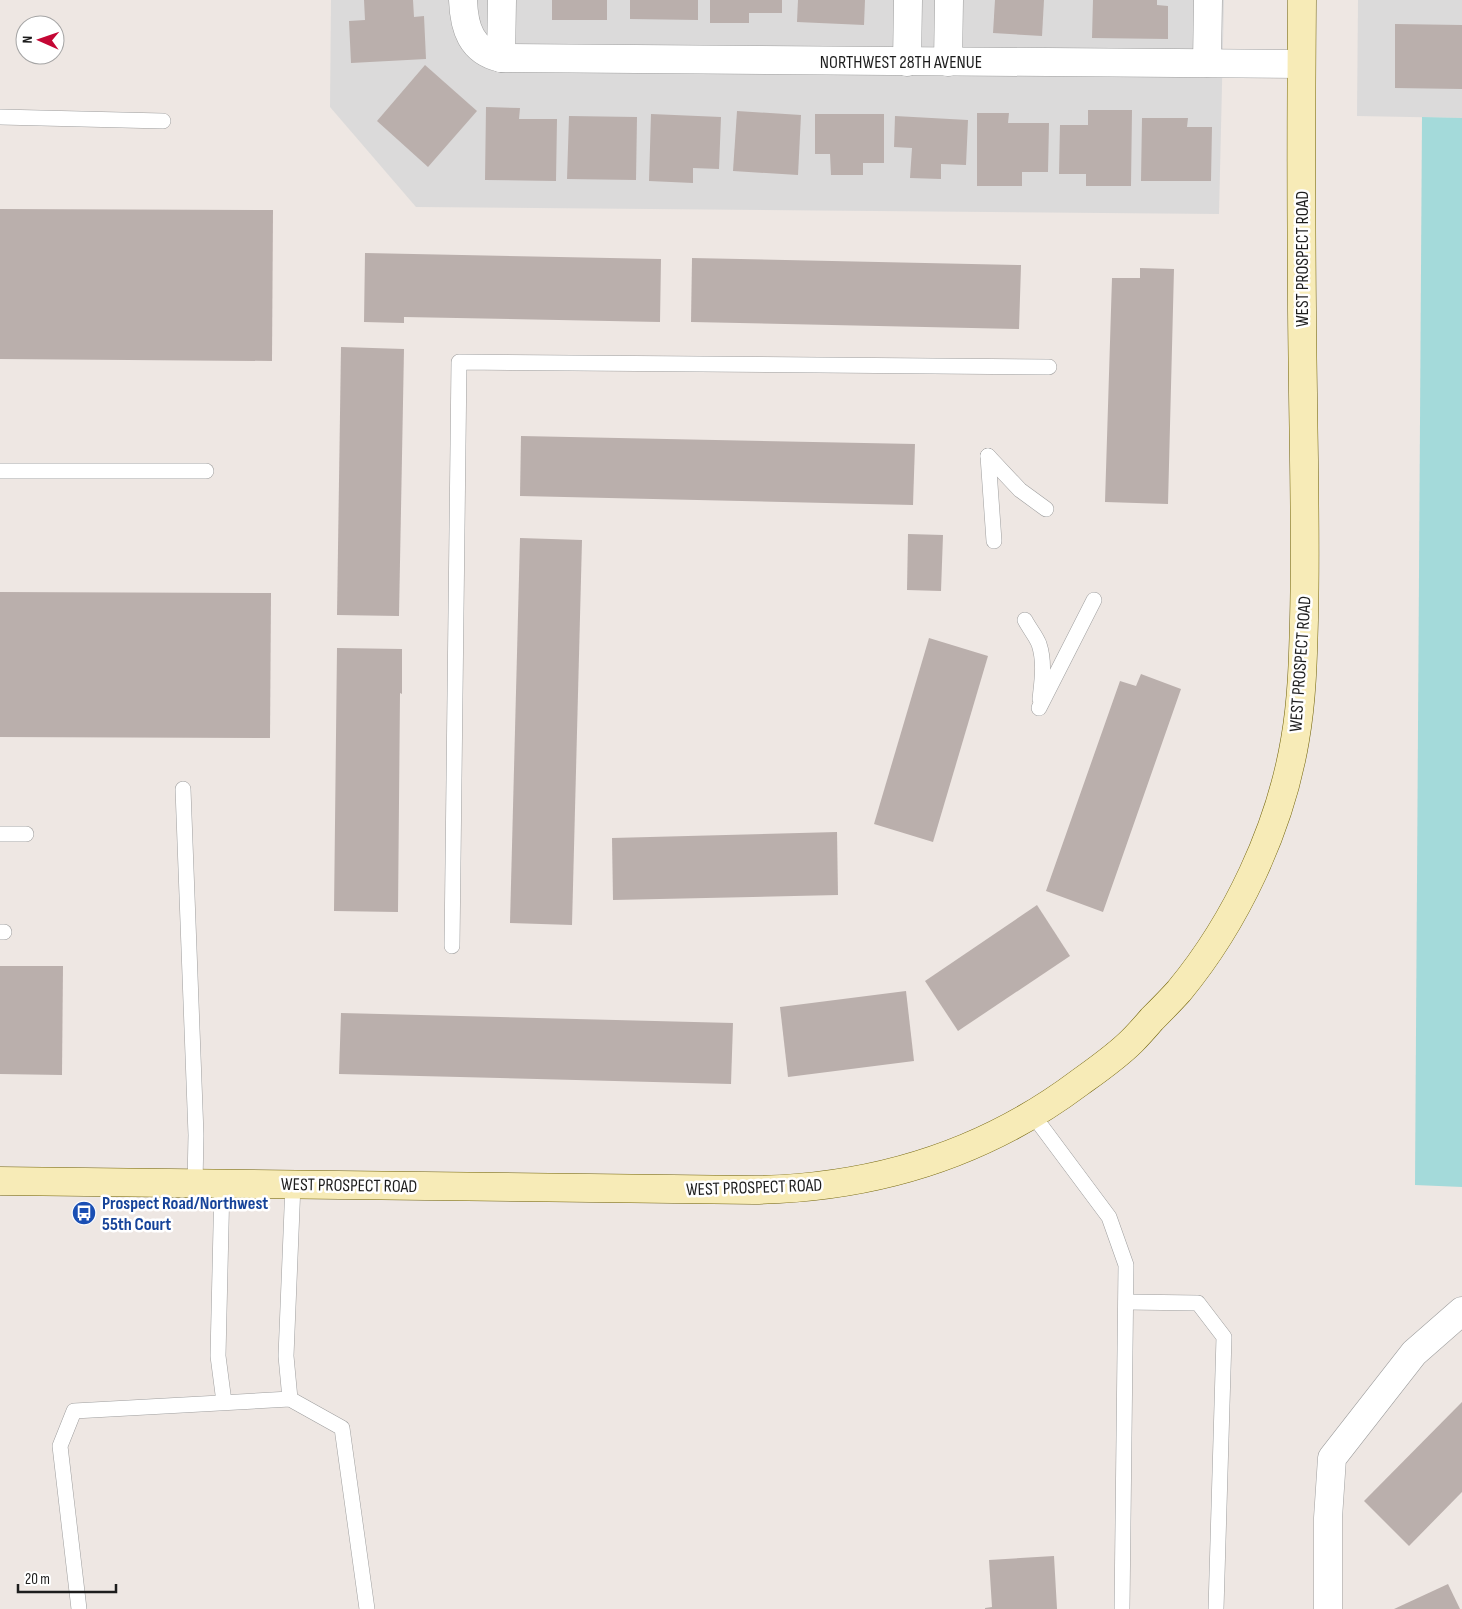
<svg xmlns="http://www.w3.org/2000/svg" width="1462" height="1609" viewBox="0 0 1462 1609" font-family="'Sofia Sans Condensed',sans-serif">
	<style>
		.residential { fill: #dbdada }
		.water { fill: #a4dada }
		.building { fill: #baafac }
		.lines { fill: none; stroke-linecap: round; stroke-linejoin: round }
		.lane-casing { stroke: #9e9e9e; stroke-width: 16 }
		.street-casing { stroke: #9e9e9e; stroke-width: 29 }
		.secondary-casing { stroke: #706208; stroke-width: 29 }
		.lane { stroke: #fff; stroke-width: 15 }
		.street { stroke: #fff; stroke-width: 28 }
		.secondary { stroke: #f7ebb7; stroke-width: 28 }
		.labels { text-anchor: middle; stroke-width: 5; stroke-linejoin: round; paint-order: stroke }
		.street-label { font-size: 18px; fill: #1d1d1d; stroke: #fff }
		.transit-label { font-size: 18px; font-weight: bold; fill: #164399; stroke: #fff; text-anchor: start }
	</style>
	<rect width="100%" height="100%" fill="#eee7e3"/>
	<!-- residential -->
	<g class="residential">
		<polygon points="331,0 1224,0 1219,214 416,207 330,107"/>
		<polygon points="1358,0 1462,0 1462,118 1357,116"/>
	</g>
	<!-- water -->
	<polygon class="water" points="1422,117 1462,118 1462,1187 1415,1185"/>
	<!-- building -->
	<g class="building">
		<polygon points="364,0 413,0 414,17 424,16 426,59 351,63 349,21 365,20"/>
		<rect x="552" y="0" width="55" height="20"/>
		<polygon points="630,0 698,0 698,20 630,19"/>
		<polygon points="710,0 782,0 782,13 749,13 749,23 710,23"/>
		<polygon points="798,0 865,0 864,25 797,22"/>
		<polygon points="995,0 1044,0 1042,36 993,33"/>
		<polygon points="1093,0 1157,0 1157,5 1168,6 1168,39 1092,38"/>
		<polygon points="1395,24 1462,25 1462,89 1395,88"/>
		<polygon points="425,65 477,111 428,167 377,121"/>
		<polygon points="486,107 520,108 519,119 557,119 556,181 485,180"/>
		<polygon points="1088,110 1132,110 1131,186 1086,186 1086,174 1059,174 1060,125 1088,125"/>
		<polygon points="737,111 801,115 798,175 733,171"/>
		<polygon points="977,113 1009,113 1008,123 1049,123 1048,172 1022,172 1022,186 977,186"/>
		<polygon points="651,114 721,117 719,169 693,168 693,183 649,181"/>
		<polygon points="815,114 884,114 884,163 863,163 863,175 831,175 830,154 815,154"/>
		<polygon points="569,116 637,117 636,180 567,179"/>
		<polygon points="895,116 968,120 966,165 941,164 941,179 910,178 912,148 894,147"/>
		<polygon points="1142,118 1188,118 1187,127 1212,127 1211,181 1141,181"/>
		<polygon points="0,209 273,210 272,361 0,359"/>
		<polygon points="365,253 661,259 660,322 404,317 404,323 364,322"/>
		<polygon points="692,258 1021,265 1019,329 691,322"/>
		<polygon points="1140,268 1174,269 1168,504 1105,502 1112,278 1140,278"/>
		<polygon points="341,347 404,349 399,616 337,615"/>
		<polygon points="521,436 915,444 913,505 520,496"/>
		<polygon points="908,534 943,535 941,591 907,590"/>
		<polygon points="520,538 582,540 572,925 510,923"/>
		<polygon points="0,592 271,593 270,738 0,737"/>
		<polygon points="929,638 988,656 933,842 874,824"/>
		<polygon points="337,648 402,649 402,694 400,693 398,912 334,911"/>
		<polygon points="1141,674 1181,689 1103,912 1046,891 1120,681 1136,686"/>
		<polygon points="837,832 838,895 613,900 612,838"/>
		<polygon points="1037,905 1070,956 958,1031 925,981"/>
		<polygon points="0,966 63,966 62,1075 0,1074"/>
		<polygon points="906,991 914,1061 788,1077 780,1007"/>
		<polygon points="341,1013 733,1023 731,1084 339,1074"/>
		<polygon points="1462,1402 1462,1492 1409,1546 1364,1501"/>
		<polygon points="1054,1556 1057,1609 985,1609 985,1608 992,1607 989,1560"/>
		<polygon points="1448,1584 1460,1609 1394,1609"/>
	</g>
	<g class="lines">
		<!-- lane casing -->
		<g class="lane-casing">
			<g id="lane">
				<polyline points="0,117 163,121"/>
				<polyline points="988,456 994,541"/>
				<polyline points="988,456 1020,490 1046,509"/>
				<polyline points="0,471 206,471"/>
				<path d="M 1025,620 C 1029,628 1036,636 1039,644 C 1045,662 1042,681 1040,699"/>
				<polyline points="1039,708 1094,600"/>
				<polyline points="183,789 196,1135 195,1183"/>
				<polyline points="0,834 26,834"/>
				<polyline points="0,932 4,932"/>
				<polyline points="452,946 459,362 1049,367"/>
				<polyline points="1033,1115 1109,1217 1126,1265 1122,1609"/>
				<polyline points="222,1184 218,1356 224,1402"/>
				<polyline points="1126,1302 1198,1303 1224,1337 1216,1609"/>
				<polyline points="290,1399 286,1356 293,1184"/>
				<polyline points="79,1609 60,1446 74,1411 290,1399 342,1428 367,1609"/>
			</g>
		</g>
		<!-- street casing -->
		<g class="street-casing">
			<g id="street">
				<path d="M 463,0 C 464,28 471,51 501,58 L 1301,64"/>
				<polyline points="501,58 502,0"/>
				<polyline points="907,62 908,0"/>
				<polyline points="948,62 949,0"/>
				<polyline points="1207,63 1208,0"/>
				<polyline points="1328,1609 1328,1518 1332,1458 1414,1353 1462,1311"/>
			</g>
		</g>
		<!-- secondary casing -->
		<g class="secondary-casing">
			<path id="secondary" d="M 0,1181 L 754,1190 C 873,1188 983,1155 1079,1083 C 1097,1070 1116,1057 1132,1041 C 1139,1034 1146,1026 1152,1019 C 1161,1010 1170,1001 1179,991 C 1236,922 1280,829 1295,740 C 1302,700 1303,660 1304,620 C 1306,544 1304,469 1303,393 C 1301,262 1301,131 1302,0"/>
		</g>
		<!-- lane -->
		<use href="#lane" class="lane"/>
		<!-- street -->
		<use href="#street" class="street"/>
		<!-- secondary -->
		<use href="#secondary" class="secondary"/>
	</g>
	<!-- icons -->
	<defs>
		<g id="bus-disc" transform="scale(1.25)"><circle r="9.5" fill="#1a4fb4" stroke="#fff"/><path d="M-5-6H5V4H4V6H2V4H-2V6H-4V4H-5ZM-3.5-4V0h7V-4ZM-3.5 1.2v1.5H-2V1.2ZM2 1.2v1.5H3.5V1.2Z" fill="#fff"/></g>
	</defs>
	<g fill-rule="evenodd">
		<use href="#bus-disc" x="84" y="1213"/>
	</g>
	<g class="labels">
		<!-- street labels -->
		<g class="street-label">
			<text x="901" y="68">NORTHWEST 28TH AVENUE</text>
			<text transform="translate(1302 259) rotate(-90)" y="6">WEST PROSPECT ROAD</text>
			<text transform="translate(1300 664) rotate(-86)" y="6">WEST PROSPECT ROAD</text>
			<text transform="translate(349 1185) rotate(1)" y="6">WEST PROSPECT ROAD</text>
			<text transform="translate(754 1187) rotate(-2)" y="6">WEST PROSPECT ROAD</text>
		</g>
		<!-- transit labels -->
		<g class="transit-label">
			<text x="102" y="1209">Prospect Road/Northwest<tspan x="102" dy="21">55th Court</tspan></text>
		</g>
	</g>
	<!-- north arrow -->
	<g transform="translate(40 40) rotate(272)"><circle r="24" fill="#ffffff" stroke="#a5a5a5"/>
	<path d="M0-4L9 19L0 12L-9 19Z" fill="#c40634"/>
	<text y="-8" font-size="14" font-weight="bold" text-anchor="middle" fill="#1d1d1d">N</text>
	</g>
	<!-- scale -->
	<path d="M18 1584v8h98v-8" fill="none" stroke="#1d1d1d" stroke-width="2.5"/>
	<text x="25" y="1584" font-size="15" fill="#1d1d1d" stroke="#ffffff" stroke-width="4" paint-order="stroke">20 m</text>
</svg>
